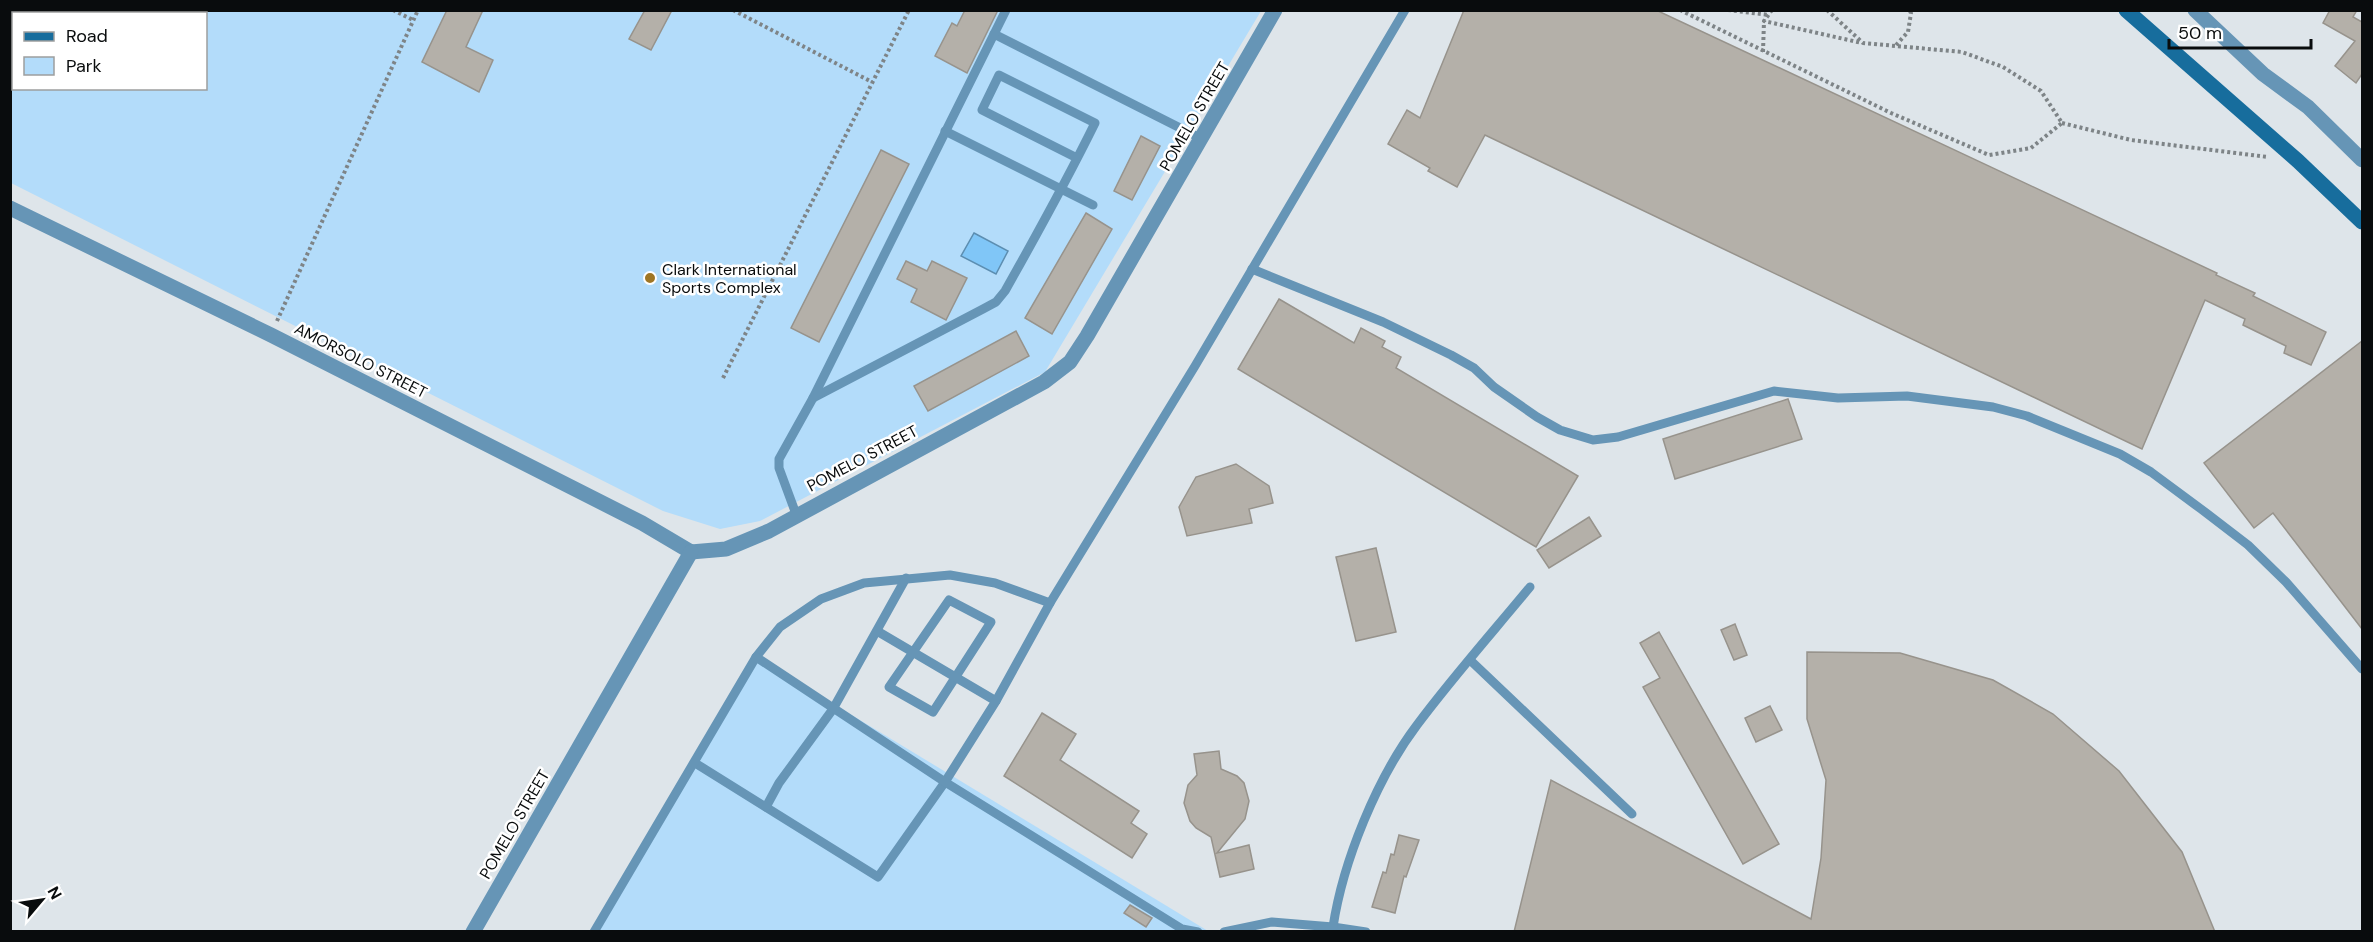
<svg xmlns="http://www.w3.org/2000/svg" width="2373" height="942" viewBox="0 0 2373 942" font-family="'DM Sans',sans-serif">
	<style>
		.green { fill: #b3dcfa; fill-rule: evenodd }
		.water { fill: #80c6f7; stroke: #5c8eb1; stroke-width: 1.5 }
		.building { fill: #b4b0a9; stroke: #97938c; stroke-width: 1.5 }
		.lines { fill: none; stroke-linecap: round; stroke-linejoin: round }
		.path { stroke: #7e8487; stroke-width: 4; stroke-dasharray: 3 3; stroke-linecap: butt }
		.service { stroke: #6695b6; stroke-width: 9 }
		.minor { stroke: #6695b6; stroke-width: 15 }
		.secondary { stroke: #176d9d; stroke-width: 15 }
		.poi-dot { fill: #9f7624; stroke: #fff; stroke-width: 2 }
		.labels { text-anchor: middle; stroke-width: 5; stroke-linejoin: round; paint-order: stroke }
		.street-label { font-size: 16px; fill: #090c0d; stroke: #fff }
		.poi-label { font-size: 16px; fill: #090c0d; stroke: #fff; text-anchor: start }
	</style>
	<rect width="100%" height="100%" fill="#dee5ea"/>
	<!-- green -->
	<g class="green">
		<path d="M 10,11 L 1261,11 L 1045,372 L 760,521 L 720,529 L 663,511 L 11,183 ZM 14,14 L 206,14 L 206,88 L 14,88 Z"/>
		<polygon points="756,657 1208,931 592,932"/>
	</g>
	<!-- water -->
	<polygon class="water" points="974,233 1008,251 996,274 961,256"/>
	<!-- building -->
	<g class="building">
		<polygon points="447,10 483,10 466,47 493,60 479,92 422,62"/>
		<polygon points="645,10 672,10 651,50 629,39"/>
		<polygon points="965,10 998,10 967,73 935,56 952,23 957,26"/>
		<polygon points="1464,10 1656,10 2217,273 2216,275 2255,293 2253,296 2326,332 2311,365 2284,353 2286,346 2243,325 2245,319 2205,300 2142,449 1485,135 1457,187 1428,171 1430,168 1388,144 1407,110 1420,118"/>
		<polygon points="2330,10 2357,10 2353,17 2362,22 2362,74 2356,83 2335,66 2355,41 2323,23"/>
		<polygon points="1141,136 1160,146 1132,200 1114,191"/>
		<polygon points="881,150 909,164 819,342 791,328"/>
		<polygon points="1086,213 1112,229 1052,334 1025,318"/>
		<polygon points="906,261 927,271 932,261 967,278 946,320 911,302 917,289 897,279"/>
		<polygon points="1279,299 1354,343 1361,328 1385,341 1382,347 1401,357 1396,368 1578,476 1536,547 1238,369"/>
		<polygon points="1016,331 1029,356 928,411 914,386"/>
		<polygon points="2362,341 2362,629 2273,513 2254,528 2204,463"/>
		<polygon points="1788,399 1802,439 1675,479 1663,439"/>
		<polygon points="1236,464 1269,486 1273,503 1249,509 1252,523 1187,536 1179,507 1196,477"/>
		<polygon points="1589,517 1601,536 1549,568 1537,550"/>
		<polygon points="1376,548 1396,632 1356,641 1336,557"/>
		<polygon points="1735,624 1747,655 1734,660 1721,630"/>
		<polygon points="1659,632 1779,844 1743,864 1643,687 1660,678 1640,643"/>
		<polygon points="1807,652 1900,653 1993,680 2053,714 2119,771 2182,852 2215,932 1514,932 1551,780 1811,919 1821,858 1826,780 1807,719"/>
		<polygon points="1770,706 1782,730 1756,742 1745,718"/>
		<polygon points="1042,713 1076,734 1060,760 1139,811 1131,823 1147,834 1132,858 1004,776"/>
		<polygon points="1219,751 1221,769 1237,776 1244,783 1249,801 1245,819 1217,853 1249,845 1254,869 1220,877 1211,837 1196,828 1190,821 1184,803 1188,785 1197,775 1194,754"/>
		<polygon points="1399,835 1419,840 1406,877 1404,876 1395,913 1372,907 1383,872 1386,873 1391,854 1394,855"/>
		<polygon points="1130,905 1152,918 1146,927 1124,913"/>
	</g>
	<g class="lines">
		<!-- path -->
		<g class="path">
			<polyline points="393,10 413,20"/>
			<polyline points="733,10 872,82"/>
			<polyline points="1680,10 1891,113 1989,155 2031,148 2062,123 2041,91 2003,67 1962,52 1863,43 1827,10"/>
			<polyline points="1728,10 1769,15"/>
			<polyline points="1772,10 1764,21 1862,43"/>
			<polyline points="1896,45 1908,32 1911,13 1909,10"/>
			<polyline points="1763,52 1764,21"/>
			<polyline points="2062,123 2131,140 2268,157"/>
			<polyline points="277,321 418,10"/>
			<polyline points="723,378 909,10"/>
		</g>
		<!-- service -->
		<g class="service">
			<polyline points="994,34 1202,139"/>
			<polyline points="945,131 1093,205"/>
			<polyline points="1252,269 1383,322 1451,355 1474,368 1494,387 1537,417 1560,430 1593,440 1618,437 1774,391 1838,398 1907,396 1993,407 2027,416 2120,454 2151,472 2201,509 2248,545 2286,582 2362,669"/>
			<path d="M 813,398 L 983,309 L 996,302 L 1005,291 C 1036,236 1067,180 1095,123 L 999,75 L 982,110 L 1077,158"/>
			<polyline points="796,514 779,468 779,459 813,398 1006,10"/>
			<polygon points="949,600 991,622 933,712 889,687"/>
			<polyline points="877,631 996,701"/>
			<polyline points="756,657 780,627 821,599 864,583 950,575 995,583 1050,603"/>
			<polyline points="1470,660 1632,814"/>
			<polyline points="695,763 878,877 945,782 996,701 1050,603 1195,366 1405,10"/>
			<polyline points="766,807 779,783 833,709 906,578"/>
			<polyline points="1333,927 1366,932"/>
			<polyline points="594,932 756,657 945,782 1182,929 1198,932"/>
			<path d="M 1224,932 L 1272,922 L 1333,927 C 1343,861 1377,778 1417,725 C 1452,678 1492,633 1530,587"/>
		</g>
		<!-- minor -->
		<g class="minor">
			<polyline points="2195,10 2263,74 2308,107 2362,160"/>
			<polyline points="10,208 271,335 642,523 691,552"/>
			<polyline points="691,552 726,549 769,531 1044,382 1070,362 1087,336 1275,10"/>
			<polyline points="473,932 691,552"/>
		</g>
		<!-- secondary -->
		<polyline class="secondary" points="2126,10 2298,161 2362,222"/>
	</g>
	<!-- markers -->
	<circle class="poi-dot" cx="650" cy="278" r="6"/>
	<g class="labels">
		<!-- street labels -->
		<g class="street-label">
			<text transform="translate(1194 116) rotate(-60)" y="6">POMELO STREET</text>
			<text transform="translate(361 360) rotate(27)" y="6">AMORSOLO STREET</text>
			<text transform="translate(862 458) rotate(-28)" y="6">POMELO STREET</text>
			<text transform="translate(514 824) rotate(-60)" y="6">POMELO STREET</text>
		</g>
		<!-- poi labels -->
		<g class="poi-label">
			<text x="662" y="275">Clark International<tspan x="662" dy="18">Sports Complex</tspan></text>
		</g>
	</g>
	<!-- border -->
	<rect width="2373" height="942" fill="none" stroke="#090c0d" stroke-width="24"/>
	<!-- legend -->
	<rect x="12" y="12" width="195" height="78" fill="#ffffff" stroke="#9d9e9e" stroke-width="1.5"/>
	<rect x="24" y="32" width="30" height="9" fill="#176d9d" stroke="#9d9e9e" stroke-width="1.5"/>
	<text x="66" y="42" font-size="18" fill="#090c0d">Road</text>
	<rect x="24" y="57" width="30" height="18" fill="#b3dcfa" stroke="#9d9e9e" stroke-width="1.5"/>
	<text x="66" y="72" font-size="18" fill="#090c0d">Park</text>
	<!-- north arrow -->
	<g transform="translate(42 900) rotate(61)" stroke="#ffffff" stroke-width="4.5" paint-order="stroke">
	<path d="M0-4.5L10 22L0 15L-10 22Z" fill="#090c0d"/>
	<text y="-9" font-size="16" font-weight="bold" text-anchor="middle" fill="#090c0d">N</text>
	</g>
	<!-- scale -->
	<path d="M2169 39v9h142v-9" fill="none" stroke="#090c0d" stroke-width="3"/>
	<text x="2178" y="39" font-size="18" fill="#090c0d" stroke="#ffffff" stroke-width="4.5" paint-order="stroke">50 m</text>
</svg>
